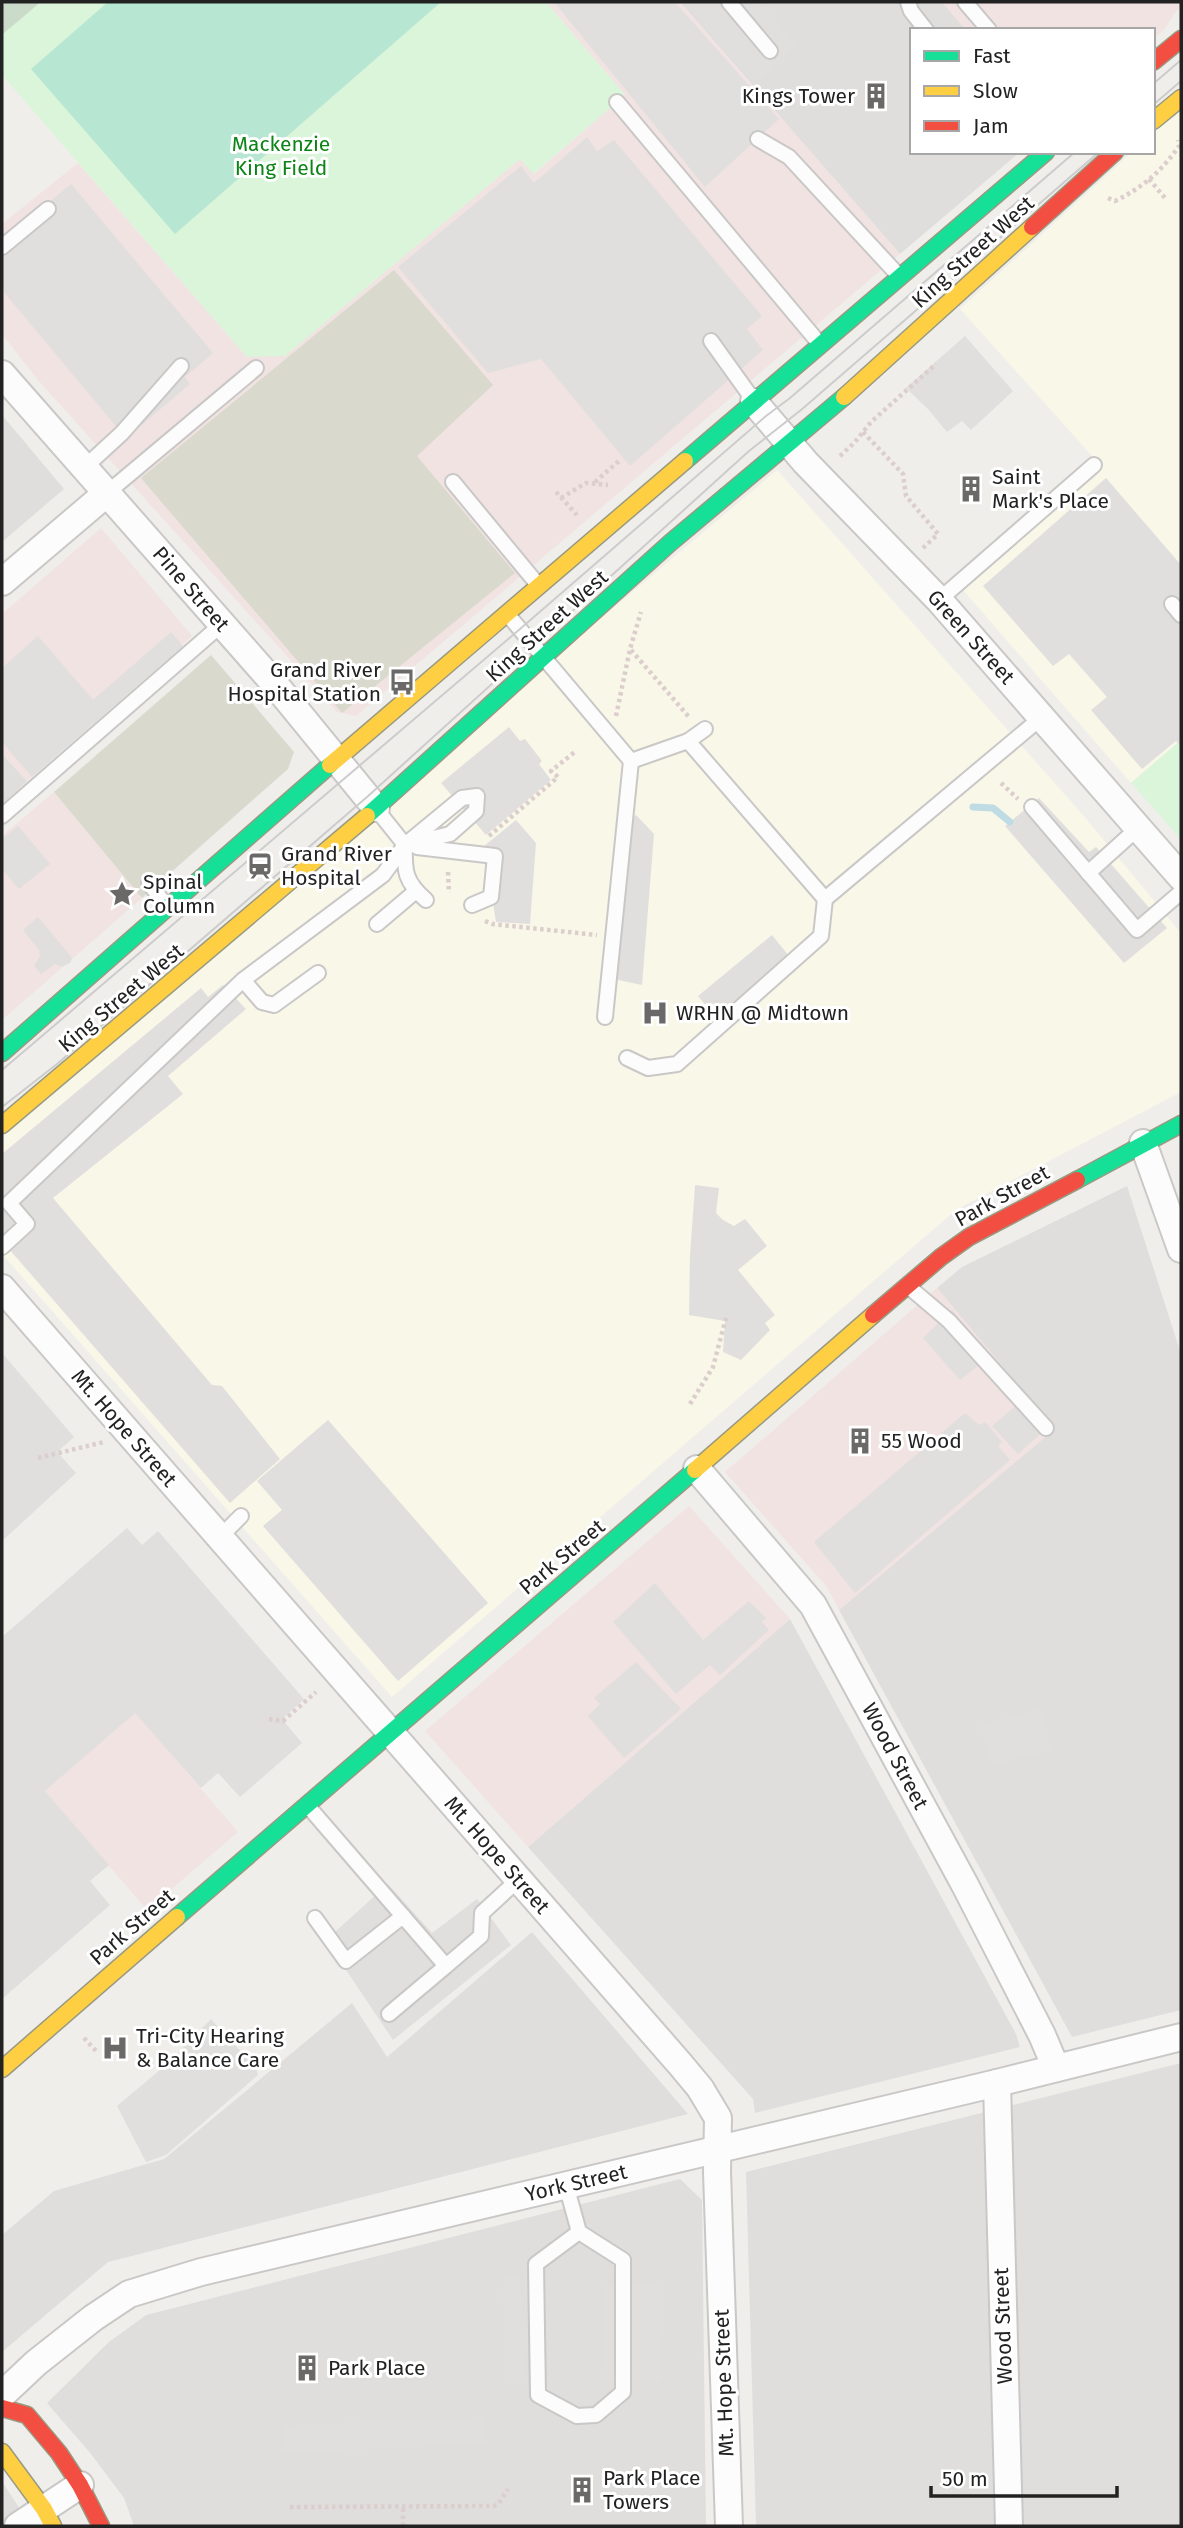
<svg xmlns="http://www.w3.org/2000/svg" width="1183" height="2528" viewBox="0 0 1183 2528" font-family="'Fira Sans',sans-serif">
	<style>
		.residential { fill: #dfdedc }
		.commercial { fill: #f1e3e1 }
		.education { fill: #f8f7e8 }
		.construction { fill: #d9d9cd }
		.cemetery { fill: #cadbca }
		.park { fill: #daf5da }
		.pitch { fill: #b7e6d2 }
		.parking { fill: #e0dfde }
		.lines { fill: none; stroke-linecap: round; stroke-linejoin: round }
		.stream { stroke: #bfdbe3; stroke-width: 7 }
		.lane-casing { stroke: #c9c8c7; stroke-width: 18 }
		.street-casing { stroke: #c9c8c7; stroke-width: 30 }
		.fast-casing { stroke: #999a82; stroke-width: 19 }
		.slow-casing { stroke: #999a82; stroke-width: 19 }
		.jam-casing { stroke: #999a82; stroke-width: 19 }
		.path { stroke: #dccecd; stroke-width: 4.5; stroke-dasharray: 3.5 3.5; stroke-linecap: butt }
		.lane { stroke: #fdfcfc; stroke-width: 14 }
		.street { stroke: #fdfcfc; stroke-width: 26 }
		.fast { stroke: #16e098; stroke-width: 16 }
		.slow { stroke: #ffcf43; stroke-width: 16 }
		.jam { stroke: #f24e42; stroke-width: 16 }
		.tram { stroke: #ccc; stroke-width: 2 }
		.labels { text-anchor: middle; stroke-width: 6; stroke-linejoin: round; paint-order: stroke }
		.poi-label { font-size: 21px; fill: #222; stroke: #fff; text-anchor: start }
		.park-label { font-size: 21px; fill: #0c8416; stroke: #fff }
		.street-label { font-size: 21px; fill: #222; stroke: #fff }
	</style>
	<rect width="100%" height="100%" fill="#f0eeeb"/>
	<!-- residential -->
	<g class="residential">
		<polygon points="680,2 942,2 966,30 912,30 912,152 1020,152 900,254"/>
		<polygon points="2,415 64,489 2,542"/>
		<polygon points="2,754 27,781 2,804"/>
		<polygon points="1127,1186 1181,1354 1181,2010 1072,2037 839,1610 1054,1429 937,1288 962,1267"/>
		<polygon points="790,1619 1016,2034 1020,2047 755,2113 753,2099 528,1847"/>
		<polygon points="532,1932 688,2114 108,2262 2,2352 2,2235 54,2191 164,2159 352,2003 387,2057"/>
		<polygon points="1181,2063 1181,2526 756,2526 746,2172"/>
		<polygon points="680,2179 702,2200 706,2526 134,2526 124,2498 91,2454 47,2403 109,2342 146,2315"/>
		<polygon points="2,2481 3,2483 31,2526 2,2526"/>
	</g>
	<!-- commercial -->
	<g class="commercial">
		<polygon points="546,2 680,2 900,254 356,716 337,712 37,379 2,334 2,224 78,163 247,357 520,159 534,174 625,95"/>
		<polygon points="942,2 1181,2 1181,8 1175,13 1164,30 1153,39 1153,30 966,30"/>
		<polygon points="101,528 192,636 27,781 2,754 2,614"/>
		<polygon points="54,792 142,898 2,1020 2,836"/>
		<polygon points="937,1288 1055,1429 839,1610 827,1587 725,1472"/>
		<polygon points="689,1506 790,1619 528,1847 425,1731"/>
		<polygon points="135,1712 238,1832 147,1910 45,1791"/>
	</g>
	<!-- education -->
	<g class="education">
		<polygon points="1181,109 1181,740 1131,783 963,590 1102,467 960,309 1132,152 1153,152 1153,134"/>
		<polygon points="777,470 1083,815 1181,933 1181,1092 957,1209 392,1697 2,1254 2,1123"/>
	</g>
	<!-- construction -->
	<g class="construction">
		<polygon points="394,270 493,385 417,456 515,573 342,713 141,478"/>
		<polygon points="211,655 294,752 288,769 142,898 54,792"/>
	</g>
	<!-- cemetery -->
	<polygon class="cemetery" points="2,2 41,2 2,35"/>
	<!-- park -->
	<g class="park">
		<polygon points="41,2 546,2 625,95 533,174 520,159 285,356 247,357 2,75 2,35"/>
		<polygon points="1181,740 1181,839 1131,783"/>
	</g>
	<!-- pitch -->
	<polygon class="pitch" points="108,2 441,2 175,234 31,69"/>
	<!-- parking -->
	<g class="parking">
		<polygon points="554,2 675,2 779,119 705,187"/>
		<polygon points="684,2 760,2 796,45 755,85"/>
		<polygon points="587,137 597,151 614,140 762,316 747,329 763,350 630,466 541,359 488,373 398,267 521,166 534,183"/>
		<polygon points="71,184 213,353 185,377 190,384 126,438 2,290 2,241"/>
		<polygon points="965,336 1013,391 971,430 962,421 947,432 928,409 906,388"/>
		<polygon points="1106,478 1181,565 1181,746 1176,741 1142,769 1091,710 1107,697 1069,654 1053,666 983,586"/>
		<polygon points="171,632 183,646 32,777 2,742 2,668 38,636 93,700"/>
		<polygon points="509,727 520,741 525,739 542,761 539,764 551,780 486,835 441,783"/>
		<polygon points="1039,798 1089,852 1096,847 1167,928 1124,963 1005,826"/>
		<polygon points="636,815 654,834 642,985 609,978 625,825"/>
		<polygon points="516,820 536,843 530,924 496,922 484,846"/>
		<polygon points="18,826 50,864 19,889 2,869 2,839"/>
		<polygon points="38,917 72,958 70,963 61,967 55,964 41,974 34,966 40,956 39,950 23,930"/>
		<polygon points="772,935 793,961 722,1025 698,996"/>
		<polygon points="223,985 246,1009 168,1076 183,1094 53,1198 212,1385 222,1386 280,1459 230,1503 2,1241 2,1154 201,988 208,997"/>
		<polygon points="695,1185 719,1188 716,1213 723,1220 734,1226 745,1219 767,1246 738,1270 775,1315 765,1323 770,1330 741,1360 723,1352 725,1321 689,1315 690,1255"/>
		<polygon points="952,1310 990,1356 960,1380 923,1338"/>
		<polygon points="2,1353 74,1437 57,1452 76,1473 2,1541"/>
		<polygon points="1026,1397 1049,1426 1018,1454 992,1426"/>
		<polygon points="965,1413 979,1425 985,1422 1002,1442 998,1446 1010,1460 855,1593 814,1542"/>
		<polygon points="328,1420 488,1603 398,1681 263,1526 282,1510 257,1481"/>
		<polygon points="127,1528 142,1545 158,1531 304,1699 282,1719 302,1743 240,1797 218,1773 201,1788 135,1713 45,1791 109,1865 90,1881 110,1905 2,1999 2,1637"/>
		<polygon points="655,1583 703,1640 749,1601 766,1618 762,1622 769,1630 720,1675 710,1665 676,1694 613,1622"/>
		<polygon points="636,1662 681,1709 624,1758 588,1716 600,1704 594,1698"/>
		<polygon points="1041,1709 1051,1750 992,1765 981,1725"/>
		<polygon points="388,1884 432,1933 477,1899 511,1945 393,2040 326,1940"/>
		<polygon points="211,2019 256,2068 258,2075 166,2155 146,2162 117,2106 167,2064"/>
		<polygon points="520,2274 522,2383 505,2383 503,2275"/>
		<polygon points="604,2285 664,2287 661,2381 601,2380"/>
		<polygon points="486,2417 486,2444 283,2452 282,2426"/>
	</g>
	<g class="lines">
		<!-- stream -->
		<polyline class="stream" points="973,807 993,808 1010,822"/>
		<!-- lane casing -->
		<g class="lane-casing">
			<g id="lane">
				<polyline points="729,2 770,51"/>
				<polyline points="908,2 911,11 926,30"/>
				<polyline points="965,2 989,30"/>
				<polyline points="617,102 819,343"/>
				<polyline points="758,139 789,157 900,277"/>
				<polyline points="2,247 48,209"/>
				<polyline points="711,341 754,401"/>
				<polyline points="85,467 122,433 181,366"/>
				<polyline points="453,482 539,586"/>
				<polyline points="107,493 256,368"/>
				<polyline points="939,600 1094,465"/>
				<polyline points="1172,604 1181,615"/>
				<polyline points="508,615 631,761 605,1017"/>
				<polyline points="688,741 705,729"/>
				<polyline points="631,761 688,741 825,899"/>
				<polyline points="1032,807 1137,930 1181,892"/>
				<path d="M 377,810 L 405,845 C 404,871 405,882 426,900"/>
				<polyline points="2,816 222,624"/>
				<polyline points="417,847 495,856 491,897 472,905"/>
				<polyline points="1088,873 1138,828"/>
				<polyline points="149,883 167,907"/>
				<polyline points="377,924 416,891"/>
				<polyline points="243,980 262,1002 274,1005 318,973"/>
				<polyline points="627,1058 648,1068 677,1064 821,936 825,899 1042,717"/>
				<polyline points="2,1247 27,1224 9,1203 243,980 383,875 405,845 462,798 477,796 476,811 450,834 405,845"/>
				<polyline points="909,1287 949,1321 1046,1428"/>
				<polyline points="220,1537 241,1516"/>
				<polyline points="307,1805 446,1966 389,2014"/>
				<polyline points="315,1918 346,1961 403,1916"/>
				<polyline points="446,1966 481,1936 482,1913 519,1879"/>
				<polyline points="566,2185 579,2232 623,2260 623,2392 596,2415 577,2416 538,2395 536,2264 579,2232"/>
			</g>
		</g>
		<!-- street casing -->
		<g class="street-casing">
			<g id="street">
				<polyline points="2,374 273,682 376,808"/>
				<polyline points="754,402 806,463 939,600 1181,877"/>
				<polyline points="2,582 107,493"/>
				<polyline points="1143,1143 1181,1249"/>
				<polyline points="2,1288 680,2064 700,2088 718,2118 717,2172 729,2526"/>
				<polyline points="697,1469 813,1605 965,1885 1042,2035 1056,2068"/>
				<polyline points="997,2083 1009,2526"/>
				<polyline points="2,2395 36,2363 93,2318 129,2294 201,2272 997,2083 1181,2037"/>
				<polyline points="18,2526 80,2485"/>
			</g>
		</g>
		<!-- fast casing -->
		<g class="fast-casing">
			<g id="fast">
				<polyline points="685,461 1046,152"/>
				<polyline points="367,816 670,543 844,397"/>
				<polyline points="2,1053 330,765"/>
				<polyline points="1077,1180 1181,1124"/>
				<polyline points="177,1917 695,1470"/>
			</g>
		</g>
		<!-- slow casing -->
		<g class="slow-casing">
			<g id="slow">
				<polyline points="1153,121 1181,98"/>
				<polyline points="844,397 1032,227"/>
				<polyline points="330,765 685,461"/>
				<polyline points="2,1125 367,816"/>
				<polyline points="695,1470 873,1315"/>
				<polyline points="2,2069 177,1917"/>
				<polyline points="2,2452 44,2509 53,2526"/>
			</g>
		</g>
		<!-- jam casing -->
		<g class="jam-casing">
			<g id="jam">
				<polyline points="1153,62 1181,39"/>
				<polyline points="1032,227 1115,152"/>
				<polyline points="873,1315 941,1257 969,1237 1077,1180"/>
				<polyline points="2,2408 27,2415 59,2453 80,2485 101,2526"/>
			</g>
		</g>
		<!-- path -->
		<g class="path">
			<polyline points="1149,179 1165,198"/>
			<path d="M 1108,198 L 1115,201 C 1142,188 1162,171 1179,146 L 1178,140"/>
			<polyline points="863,432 903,474 906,496 938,534 923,548"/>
			<polyline points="840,456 855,442 871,422 936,364"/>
			<polyline points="595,482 620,460"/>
			<polyline points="556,492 577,515"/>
			<polyline points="561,498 586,483 608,485"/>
			<polyline points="631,650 689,717"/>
			<polyline points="616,716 630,649 641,612"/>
			<polyline points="1001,783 1018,799"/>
			<polyline points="489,836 558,777 551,771 576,751"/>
			<polyline points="448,872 449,893"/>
			<polyline points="485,921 492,924 597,935"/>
			<polyline points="690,1404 713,1367 727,1314"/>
			<polyline points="38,1458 104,1442"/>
			<polyline points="269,1719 283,1721 316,1692"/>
			<polyline points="84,2038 98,2053"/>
			<polyline points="290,2507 494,2506 499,2503 508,2489"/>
			<polyline points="403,2526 403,2506"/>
		</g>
		<!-- lane -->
		<use href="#lane" class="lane"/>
		<!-- street -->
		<use href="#street" class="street"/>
		<!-- fast -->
		<use href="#fast" class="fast"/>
		<!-- slow -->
		<use href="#slow" class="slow"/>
		<!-- jam -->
		<use href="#jam" class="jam"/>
		<!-- tram -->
		<g class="tram">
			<polyline points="1153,84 1181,60"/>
			<polyline points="1153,105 1181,81"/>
			<polyline points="2,1070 520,629 766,416 790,398 1075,152"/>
			<polyline points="2,1107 57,1064 367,797 749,451 801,410 1099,152"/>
		</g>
	</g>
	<!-- icons -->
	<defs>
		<g id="building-bare" transform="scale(2.1)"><path d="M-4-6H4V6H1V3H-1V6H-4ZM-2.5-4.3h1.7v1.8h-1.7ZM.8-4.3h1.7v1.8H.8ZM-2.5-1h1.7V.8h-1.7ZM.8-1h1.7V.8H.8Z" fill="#6a6968" stroke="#fff" stroke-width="2.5" paint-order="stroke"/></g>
		<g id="bus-bare" transform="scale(2.1)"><path d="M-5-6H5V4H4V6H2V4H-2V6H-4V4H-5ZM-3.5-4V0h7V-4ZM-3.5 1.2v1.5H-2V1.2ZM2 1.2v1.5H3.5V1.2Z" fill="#6a6968" stroke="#fff" stroke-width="2.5" paint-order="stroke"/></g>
		<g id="station-bare" transform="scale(2.1)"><path d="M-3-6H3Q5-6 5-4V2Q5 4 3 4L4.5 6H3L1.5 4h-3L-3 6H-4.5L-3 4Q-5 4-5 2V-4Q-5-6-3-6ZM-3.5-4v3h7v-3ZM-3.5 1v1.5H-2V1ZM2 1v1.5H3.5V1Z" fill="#6a6968" stroke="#fff" stroke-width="2.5" paint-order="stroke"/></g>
		<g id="sight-bare" transform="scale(2.1)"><path d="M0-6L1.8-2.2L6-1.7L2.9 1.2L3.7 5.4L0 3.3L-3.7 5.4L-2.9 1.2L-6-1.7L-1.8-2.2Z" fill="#6a6968" stroke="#fff" stroke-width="2.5" paint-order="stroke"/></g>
		<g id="hospital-bare" transform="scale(2.1)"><path d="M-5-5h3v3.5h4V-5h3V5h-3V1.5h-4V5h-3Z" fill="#6a6968" stroke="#fff" stroke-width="2.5" paint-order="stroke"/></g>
	</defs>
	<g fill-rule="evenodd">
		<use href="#building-bare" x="876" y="96"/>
		<use href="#building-bare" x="971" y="489"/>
		<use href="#bus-bare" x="402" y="682"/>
		<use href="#station-bare" x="260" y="866"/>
		<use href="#sight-bare" x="122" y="894"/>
		<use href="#hospital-bare" x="655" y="1013"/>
		<use href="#building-bare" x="860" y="1441"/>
		<use href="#hospital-bare" x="115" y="2048"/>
		<use href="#building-bare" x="307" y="2368"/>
		<use href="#building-bare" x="582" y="2490"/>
	</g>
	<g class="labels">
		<!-- poi labels -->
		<g class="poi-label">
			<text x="855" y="103" text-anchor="end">Kings Tower</text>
			<text x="992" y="484">Saint<tspan x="992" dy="24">Mark's Place</tspan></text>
			<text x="381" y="677" text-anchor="end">Grand River<tspan x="381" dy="24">Hospital Station</tspan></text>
			<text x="281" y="861">Grand River<tspan x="281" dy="24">Hospital</tspan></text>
			<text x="143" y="889">Spinal<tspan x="143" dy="24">Column</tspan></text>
			<text x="676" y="1020">WRHN @ Midtown</text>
			<text x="881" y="1448">55 Wood</text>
			<text x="136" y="2043">Tri-City Hearing<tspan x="136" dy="24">&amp; Balance Care</tspan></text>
			<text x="328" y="2375">Park Place</text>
			<text x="603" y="2485">Park Place<tspan x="603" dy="24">Towers</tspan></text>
		</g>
		<!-- park labels -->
		<g class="park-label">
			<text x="281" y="151">Mackenzie<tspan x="281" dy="24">King Field</tspan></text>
		</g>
		<!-- street labels -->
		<g class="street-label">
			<text transform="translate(973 252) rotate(-42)" y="7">King Street West</text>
			<text transform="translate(191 589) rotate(49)" y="7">Pine Street</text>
			<text transform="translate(547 626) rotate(-42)" y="7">King Street West</text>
			<text transform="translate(971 637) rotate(48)" y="7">Green Street</text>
			<text transform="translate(121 998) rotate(-40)" y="7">King Street West</text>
			<text transform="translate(1002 1196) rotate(-29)" y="7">Park Street</text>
			<text transform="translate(124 1428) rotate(49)" y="7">Mt. Hope Street</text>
			<text transform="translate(562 1557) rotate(-40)" y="7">Park Street</text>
			<text transform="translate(895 1756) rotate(62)" y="7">Wood Street</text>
			<text transform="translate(497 1855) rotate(49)" y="7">Mt. Hope Street</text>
			<text transform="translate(132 1927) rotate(-41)" y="7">Park Street</text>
			<text transform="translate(576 2183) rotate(-13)" y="7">York Street</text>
			<text transform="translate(1003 2326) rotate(-92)" y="7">Wood Street</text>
			<text transform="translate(724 2383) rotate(-92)" y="7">Mt. Hope Street</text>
		</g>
	</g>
	<!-- border -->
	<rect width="1183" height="2528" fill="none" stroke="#222222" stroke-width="7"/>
	<!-- legend -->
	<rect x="910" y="28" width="245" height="126" fill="#ffffff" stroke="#a7a7a7" stroke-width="2"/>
	<rect x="924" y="51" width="35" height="10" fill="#16e098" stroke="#a7a7a7" stroke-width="2"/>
	<text x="973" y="63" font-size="21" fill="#222222">Fast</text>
	<rect x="924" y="86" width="35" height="10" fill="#ffcf43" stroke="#a7a7a7" stroke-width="2"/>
	<text x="973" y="98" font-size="21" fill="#222222">Slow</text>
	<rect x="924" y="121" width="35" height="10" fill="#f24e42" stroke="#a7a7a7" stroke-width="2"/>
	<text x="973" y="133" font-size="21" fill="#222222">Jam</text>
	<!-- scale -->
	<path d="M931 2486v10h186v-10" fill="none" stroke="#222222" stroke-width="3.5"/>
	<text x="942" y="2486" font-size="21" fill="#222222" stroke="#ffffff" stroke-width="5" paint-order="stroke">50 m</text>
</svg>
